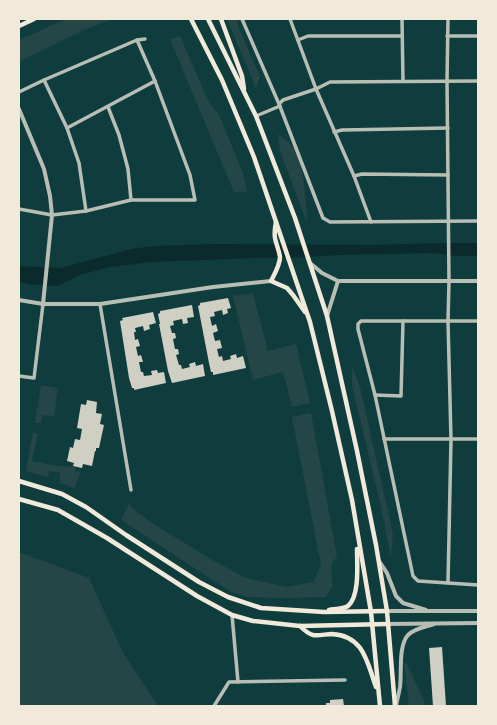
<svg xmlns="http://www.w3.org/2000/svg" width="497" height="725" viewBox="0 0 497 725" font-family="Arial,sans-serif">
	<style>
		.green { fill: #244646 }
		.water { fill: #0a2a2b }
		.building { fill: #cfcfc3 }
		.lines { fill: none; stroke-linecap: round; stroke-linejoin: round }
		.minor { stroke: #b8beb3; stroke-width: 3.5 }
		.tertiary { stroke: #b8beb3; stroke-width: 4 }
		.secondary { stroke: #f1e9da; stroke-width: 4.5 }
	</style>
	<rect width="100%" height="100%" fill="#0f3d3e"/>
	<!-- green -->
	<g class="green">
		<polygon points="66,19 112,19 82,31 19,62 19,40"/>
		<polygon points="227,19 237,19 238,26 260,77 256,88"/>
		<polygon points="180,36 207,98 211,105 219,115 243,173 247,191 246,192 234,192 170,39"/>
		<path d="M 278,134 C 284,138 290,143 294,149 C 305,167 306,203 307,223 L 280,151 Z"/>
		<polygon points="253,293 268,351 296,344 310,403 292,407 283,372 253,380 233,296"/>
		<polygon points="352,366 360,387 393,534 391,557 381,507 352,385"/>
		<polygon points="41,385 58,388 54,416 42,415 41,423 35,423"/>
		<path d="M 311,413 L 337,557 C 328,564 332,576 333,586 L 325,597 L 286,598 L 246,597 L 231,592 L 121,520 L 129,504 L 137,512 L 152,523 L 209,558 L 246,578 L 286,587 L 313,582 L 321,565 L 292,417 Z"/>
		<polygon points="33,433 38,433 32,461 59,466 76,467 75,473 79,471 81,472 74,488 60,483 60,473 50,471 47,477 26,471"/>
		<polygon points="19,552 89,578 123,653 158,706 19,706"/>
		<polygon points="406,662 424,701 425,706 409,706 404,664"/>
	</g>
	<!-- water -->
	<polygon class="water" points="440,243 478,243 478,256 457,256 432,253 338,255 291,258 257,258 151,262 110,267 80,275 57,286 29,284 19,282 19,266 61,268 131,249 153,246 216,244 373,245"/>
	<!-- building -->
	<g class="building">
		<polygon points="228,298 231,308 227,309 228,313 223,315 222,310 214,312 215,316 210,317 212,326 216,324 218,331 213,333 215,341 220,340 222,348 217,349 219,357 222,356 223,361 231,359 230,356 236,354 237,358 243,356 246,368 213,375 213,372 211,372 209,363 198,306 200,305 200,303"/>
		<polygon points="192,305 194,317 187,318 188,323 183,324 182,319 173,321 174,325 170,326 172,333 175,333 176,338 173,339 175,349 178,349 179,354 176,355 179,365 181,365 182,369 190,367 189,364 195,362 196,366 203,364 205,376 172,383 168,371 159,324 160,324 158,314 160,313 160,311"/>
		<polygon points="153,312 156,323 149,325 150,329 144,331 143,326 135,328 136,332 134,332 135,340 138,339 140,346 136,347 138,356 141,355 143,362 139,362 141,372 143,372 144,376 152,375 151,371 157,370 158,373 164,372 166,383 134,390 134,388 132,388 129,378 120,321 123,320 122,318"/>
		<polygon points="87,400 97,402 96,413 102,414 100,424 104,425 99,448 96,448 96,451 95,451 92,466 83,464 82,468 73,466 74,463 67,461 70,447 73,448 75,439 80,440 82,429 77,428 81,404 86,405"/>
		<polygon points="442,647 446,706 433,706 429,648"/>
		<polygon points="343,699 344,706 326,706 326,703 330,703 330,700"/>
	</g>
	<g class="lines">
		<!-- minor -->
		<g class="minor">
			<polyline points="242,19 279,104 323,218 330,222 478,221"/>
			<polyline points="290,19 316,89 354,176 371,222"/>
			<polyline points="402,19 403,81"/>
			<polyline points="447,36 478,36"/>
			<polyline points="137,40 145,39"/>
			<polyline points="298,40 308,36 402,36"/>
			<polyline points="44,80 67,128 155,81"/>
			<polyline points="19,92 44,80 137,40 155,81 190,175 195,200 131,200 86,211 52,215 19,209"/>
			<polyline points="279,104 283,100 316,89 330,82 478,81"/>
			<polyline points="108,107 119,135 128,169 131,200"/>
			<polyline points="256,116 280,106"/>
			<polyline points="67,128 79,163 86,211"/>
			<polyline points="334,132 342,130 448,128"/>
			<polyline points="354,176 362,174 448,175"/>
			<polyline points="100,304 131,490"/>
			<polyline points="478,321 361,321 358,324 358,329 375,395 413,576 418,581 478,585"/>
			<polyline points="19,376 34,378 43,304"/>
			<polyline points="375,395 401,396 403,321"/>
			<polyline points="384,439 478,439"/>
			<polyline points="448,583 451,440 448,321 449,281 447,81 448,19"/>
			<polyline points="232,615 238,682"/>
			<polyline points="214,706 229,682 345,680"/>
		</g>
		<!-- tertiary -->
		<g class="tertiary">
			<polyline points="19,109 44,169 50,196 52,215 43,304"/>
			<polyline points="310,263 322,273 338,281 478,281"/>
			<polyline points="19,300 43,304 100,304 213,287 271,281"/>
			<polyline points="327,316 338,281"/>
			<polyline points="379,561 387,573 396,596 403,603 426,610"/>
			<polyline points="387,611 478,611"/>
			<polyline points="388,624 478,623"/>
			<path d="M 396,706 C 397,700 399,693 400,687 C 402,673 398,646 408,635 C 415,628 425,627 434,624"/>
		</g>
		<!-- secondary -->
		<g class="secondary">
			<polyline points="191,19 222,80 254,157 310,322 332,411 352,500 371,612 380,706"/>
			<polyline points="208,19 256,116 295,218 327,316 357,451 376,545 387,611 395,706"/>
			<polyline points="221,19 242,76 244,89"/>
			<polyline points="19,26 34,19"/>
			<path d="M 276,222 C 275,228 274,232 275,238 C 276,244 279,250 280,257 C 280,265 275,273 271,281 L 287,288 L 293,295 L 305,312"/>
			<polyline points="19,481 62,494 86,507 126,535 199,582 228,597 261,608 324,612 387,611"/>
			<polyline points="19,499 58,510 107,538 197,596 232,615 253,621 300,626 388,624"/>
			<path d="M 329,610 C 335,609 343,609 348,606 C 360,596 357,563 357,549"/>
			<path d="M 300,626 C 303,629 308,634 313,635 C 319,636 326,634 332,634 C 364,636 367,662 376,687"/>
		</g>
	</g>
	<!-- border -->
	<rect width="497" height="725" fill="none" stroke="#f1e9da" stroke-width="40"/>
</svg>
